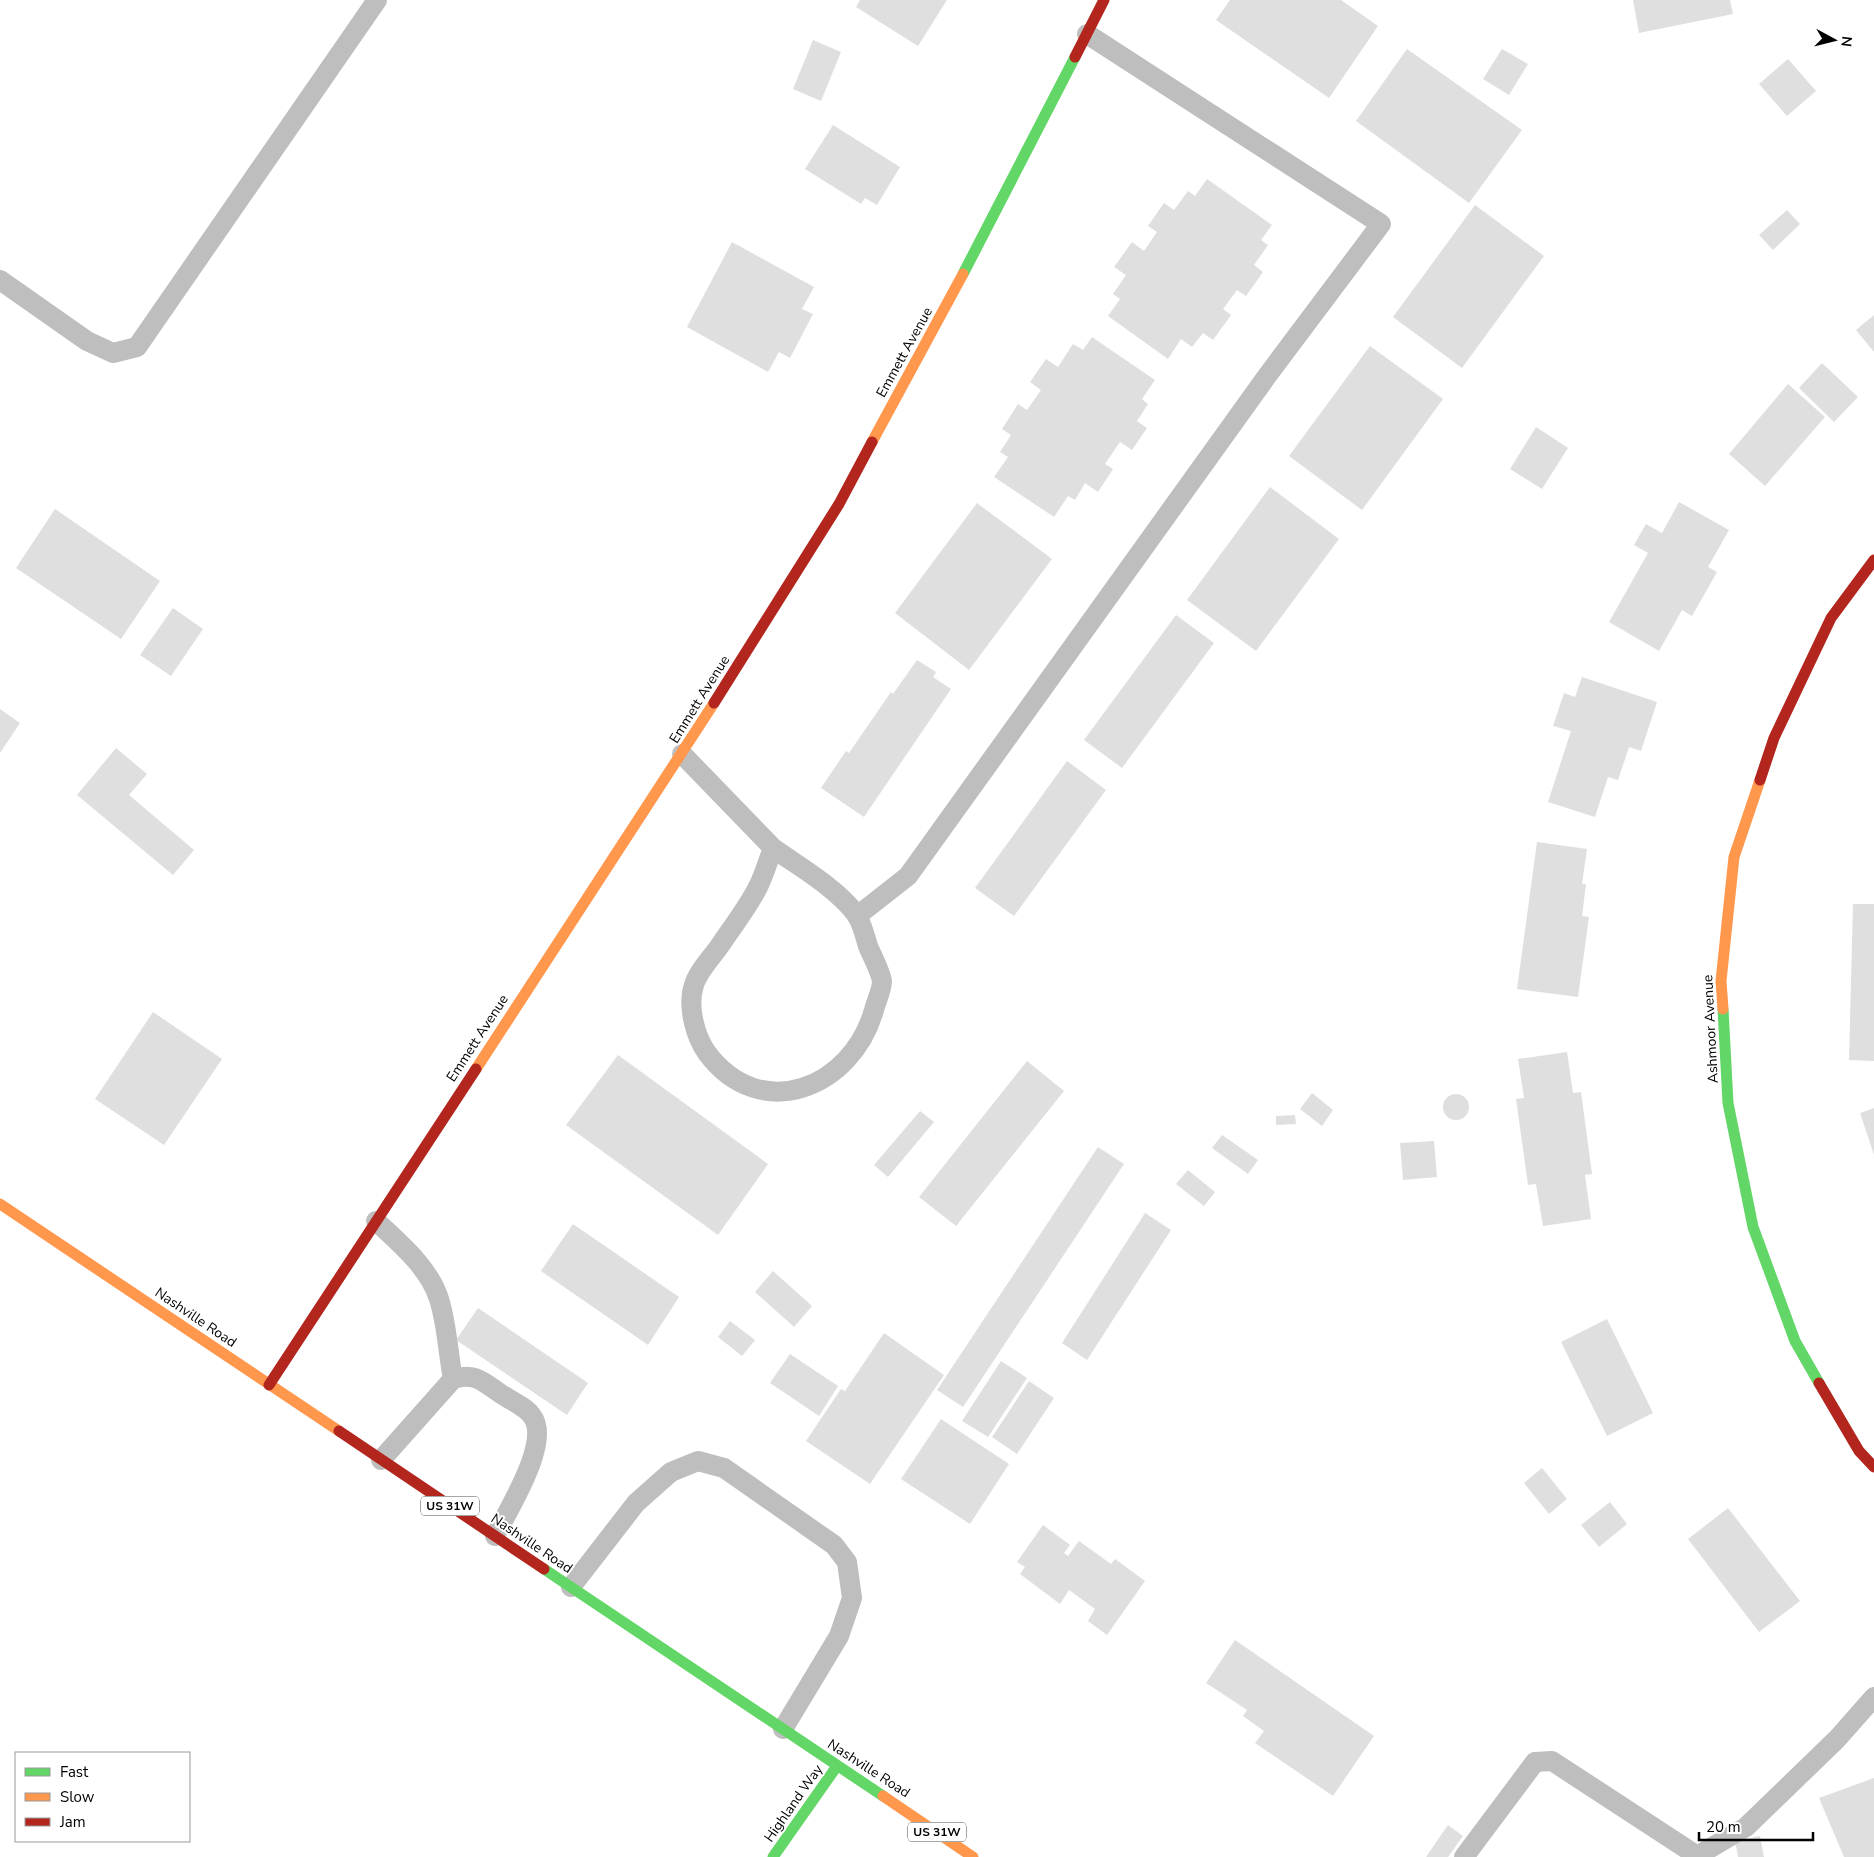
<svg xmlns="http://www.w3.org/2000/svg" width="1874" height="1857" viewBox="0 0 1874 1857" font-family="'Nunito Sans',sans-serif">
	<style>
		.building { fill: #dfdfdf }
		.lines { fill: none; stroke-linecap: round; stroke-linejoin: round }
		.lane { stroke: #bebebe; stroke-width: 20 }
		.fast { stroke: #63d668; stroke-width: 11 }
		.slow { stroke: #ff974d; stroke-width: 11 }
		.jam { stroke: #b3261e; stroke-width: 11 }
		.labels { text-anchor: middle; stroke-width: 4; stroke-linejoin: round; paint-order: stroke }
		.shield { fill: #fff; stroke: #4c4c4c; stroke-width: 1 }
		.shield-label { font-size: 12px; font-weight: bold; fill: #000 }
		.street-label { font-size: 14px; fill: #000; stroke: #fff }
	</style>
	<rect width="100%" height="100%" fill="#fff"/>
	<!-- building -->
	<g class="building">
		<polygon points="860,0 947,0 918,46 856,7"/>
		<polygon points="1230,0 1341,0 1378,26 1329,98 1216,20"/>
		<polygon points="1633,0 1730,0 1733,14 1639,33"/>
		<polygon points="813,40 841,52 821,101 793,89"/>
		<polygon points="1407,49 1522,130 1469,203 1356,121"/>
		<polygon points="1502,49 1528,64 1509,95 1483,79"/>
		<polygon points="1788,59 1816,91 1787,116 1759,84"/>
		<polygon points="833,125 900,167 877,205 865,198 861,204 805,169"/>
		<polygon points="1207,179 1272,225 1261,240 1268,245 1254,265 1263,272 1246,296 1237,290 1223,309 1231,315 1213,340 1203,333 1192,347 1181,339 1168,359 1108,316 1120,299 1113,294 1126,275 1114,267 1132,242 1144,251 1157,232 1148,226 1164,203 1174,210 1188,191 1195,196"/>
		<polygon points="1475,205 1544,256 1462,368 1393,317"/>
		<polygon points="1787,210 1800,224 1773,250 1759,235"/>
		<polygon points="732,242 814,287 802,309 813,314 790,358 779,352 768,372 687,327"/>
		<polygon points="1874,315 1874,352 1856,330"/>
		<polygon points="1092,337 1155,380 1142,399 1148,404 1137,421 1147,428 1132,450 1120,442 1105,464 1113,469 1098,492 1085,483 1075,500 1068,496 1054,517 994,477 1008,457 1000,452 1011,435 1002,429 1018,404 1027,410 1041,390 1030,382 1046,359 1058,367 1073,344 1083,350"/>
		<polygon points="1370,346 1443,399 1362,510 1289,456"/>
		<polygon points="1822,363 1858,397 1834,422 1799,388"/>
		<polygon points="1788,384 1825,417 1765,486 1729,454"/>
		<polygon points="1536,427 1568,448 1542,489 1510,469"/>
		<polygon points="1270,487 1339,539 1256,651 1187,600"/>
		<polygon points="1679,502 1729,530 1708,567 1717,572 1692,616 1682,610 1659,651 1609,622 1648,553 1634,545 1646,524 1662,533"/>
		<polygon points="977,503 1052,559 969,670 895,613"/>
		<polygon points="55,509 160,581 121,639 16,568"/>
		<polygon points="173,608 203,629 171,676 140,655"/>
		<polygon points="1176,615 1214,643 1122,768 1084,740"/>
		<polygon points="917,660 936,672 933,677 951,689 864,817 821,788 846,751 849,753 891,692 893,694"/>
		<polygon points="1582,677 1657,702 1641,751 1629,747 1618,780 1608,777 1595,817 1548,802 1571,731 1553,726 1564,693 1575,697"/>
		<polygon points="0,709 20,723 0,753"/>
		<polygon points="116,748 147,774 129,795 194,850 173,875 77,795"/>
		<polygon points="1067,761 1106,790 1014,916 975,888"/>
		<polygon points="1537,842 1587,849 1582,884 1586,884 1582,916 1589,917 1578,997 1517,989"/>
		<polygon points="1853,904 1874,904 1874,1061 1849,1060"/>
		<polygon points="153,1012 222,1059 164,1145 95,1099"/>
		<polygon points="1567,1052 1573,1093 1581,1092 1592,1174 1585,1175 1591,1219 1543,1226 1536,1184 1528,1185 1516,1099 1524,1098 1518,1059"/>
		<polygon points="618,1055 768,1164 718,1235 566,1125"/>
		<polygon points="1027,1061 1064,1091 956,1226 919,1197"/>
		<polygon points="1312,1093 1333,1110 1322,1126 1300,1109"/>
		<circle cx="1456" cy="1107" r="13"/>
		<polygon points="1874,1108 1874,1155 1860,1113"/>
		<polygon points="920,1111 934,1122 888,1177 874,1165"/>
		<polygon points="1295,1115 1296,1124 1276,1125 1276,1116"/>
		<polygon points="1222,1135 1258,1160 1248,1174 1212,1148"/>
		<polygon points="1434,1141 1437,1177 1403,1180 1400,1143"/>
		<polygon points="1098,1147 1124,1164 963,1407 937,1390"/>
		<polygon points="1188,1170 1215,1192 1204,1206 1176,1184"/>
		<polygon points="1145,1213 1171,1230 1087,1360 1062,1343"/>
		<polygon points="573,1224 679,1297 648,1345 541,1271"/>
		<polygon points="773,1271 812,1306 794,1327 755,1292"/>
		<polygon points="478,1308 588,1383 567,1415 456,1340"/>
		<polygon points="1607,1319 1653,1413 1607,1436 1561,1342"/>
		<polygon points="730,1321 755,1340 742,1356 718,1337"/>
		<polygon points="884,1333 944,1375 870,1484 806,1441 841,1389 845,1391"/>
		<polygon points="790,1354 838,1386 819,1416 770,1383"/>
		<polygon points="1001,1361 1027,1378 988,1437 962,1421"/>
		<polygon points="1029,1381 1054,1398 1017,1454 992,1437"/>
		<polygon points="941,1419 1009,1464 970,1524 901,1479"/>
		<polygon points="1542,1468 1567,1499 1549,1514 1524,1483"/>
		<polygon points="1610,1502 1627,1524 1599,1547 1581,1525"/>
		<polygon points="1728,1508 1800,1601 1759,1632 1688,1539"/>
		<polygon points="1043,1525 1070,1545 1064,1553 1068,1556 1079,1541 1111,1564 1115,1559 1145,1581 1107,1635 1088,1621 1095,1609 1069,1590 1060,1604 1020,1574 1025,1567 1017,1562"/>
		<polygon points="1235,1640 1374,1736 1333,1796 1255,1743 1264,1731 1243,1716 1247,1710 1206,1683"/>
		<polygon points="1874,1778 1874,1857 1844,1857 1819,1798"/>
		<polygon points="1448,1825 1463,1836 1448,1857 1426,1857"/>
		<polygon points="1760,1836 1764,1857 1738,1857 1735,1841"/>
	</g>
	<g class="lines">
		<!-- lane -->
		<g class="lane">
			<polyline points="0,280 87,341 113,353 137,347 377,0"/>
			<path d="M 682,754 L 773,848 C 768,861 764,875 758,887 C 748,907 733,926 721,944 C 713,956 698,971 694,985 C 687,1006 695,1036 707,1053 C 761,1125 852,1088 874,1010 C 876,1002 882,990 882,981 C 880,970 872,956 868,946 C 865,936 862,923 856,914 C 835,887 801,868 773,848"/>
			<polyline points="857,916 908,876 1267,376 1381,224 1087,34"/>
			<path d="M 376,1221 C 399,1243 429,1267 439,1299 C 447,1324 448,1353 453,1379"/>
			<path d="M 381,1460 L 453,1379 C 475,1372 483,1382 501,1394 C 510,1400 526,1407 532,1416 C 552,1442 507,1511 495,1536"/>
			<polyline points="571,1587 636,1503 671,1472 698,1461 724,1468 834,1545 847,1562 852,1598 839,1636 783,1729"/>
			<polyline points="1464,1857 1535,1762 1552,1761 1696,1855"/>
			<polyline points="1695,1857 1746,1827 1837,1739 1874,1697"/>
		</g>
		<!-- fast -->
		<g class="fast">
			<polyline points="963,274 1075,57"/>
			<polyline points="1723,1009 1728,1103 1753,1227 1795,1341 1819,1383"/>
			<polyline points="544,1569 883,1796"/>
			<polyline points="773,1857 837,1766"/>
		</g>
		<!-- slow -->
		<g class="slow">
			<polyline points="872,442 963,274"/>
			<polyline points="1723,1009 1721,981 1734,857 1760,780"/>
			<polyline points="476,1069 714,703"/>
			<polyline points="0,1204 339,1431"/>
			<polyline points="883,1796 973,1857"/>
		</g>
		<!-- jam -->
		<g class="jam">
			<polyline points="1075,57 1104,0"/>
			<polyline points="714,703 839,504 872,442"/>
			<polyline points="1760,780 1774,738 1831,618 1874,560"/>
			<polyline points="1819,1383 1859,1451 1874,1467"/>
			<polyline points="269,1385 476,1069"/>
			<polyline points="339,1431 544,1569"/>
		</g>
	</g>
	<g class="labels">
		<!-- shield labels -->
		<g class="shield">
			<rect x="421" y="1496.5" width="58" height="19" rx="4"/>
			<rect x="908" y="1822.5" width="58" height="19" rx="4"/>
		</g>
		<g class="shield-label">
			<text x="450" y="1510">US 31W</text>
			<text x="937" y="1836">US 31W</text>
		</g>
		<!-- street labels -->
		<g class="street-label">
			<text transform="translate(904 352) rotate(-61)" y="5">Emmett Avenue</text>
			<text transform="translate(699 699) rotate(-58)" y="5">Emmett Avenue</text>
			<text transform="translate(1710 1029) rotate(-93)" y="5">Ashmoor Avenue</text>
			<text transform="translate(477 1038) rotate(-57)" y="5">Emmett Avenue</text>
			<text transform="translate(196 1317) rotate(34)" y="5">Nashville Road</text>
			<text transform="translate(532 1543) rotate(34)" y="5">Nashville Road</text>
			<text transform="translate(869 1768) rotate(33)" y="5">Nashville Road</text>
			<text transform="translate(793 1803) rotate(-55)" y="5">Highland Way</text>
		</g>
	</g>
	<!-- legend -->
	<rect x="15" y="1752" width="175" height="90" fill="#ffffff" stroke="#999999"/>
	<rect x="25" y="1768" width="25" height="8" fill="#63d668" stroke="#999999"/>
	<text x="60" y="1777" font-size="15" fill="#000000">Fast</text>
	<rect x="25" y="1793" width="25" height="8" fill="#ff974d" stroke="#999999"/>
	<text x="60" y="1802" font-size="15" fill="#000000">Slow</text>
	<rect x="25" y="1818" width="25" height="8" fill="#b3261e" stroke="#999999"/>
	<text x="60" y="1827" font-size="15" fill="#000000">Jam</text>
	<!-- north arrow -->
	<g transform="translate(1834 40) rotate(97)" stroke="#ffffff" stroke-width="4" paint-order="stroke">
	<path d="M0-4L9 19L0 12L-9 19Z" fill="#000000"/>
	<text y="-8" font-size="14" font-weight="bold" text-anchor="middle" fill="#000000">N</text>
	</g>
	<!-- scale -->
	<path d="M1699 1832v8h114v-8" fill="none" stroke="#000000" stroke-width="2.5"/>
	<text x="1706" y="1832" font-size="15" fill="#000000" stroke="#ffffff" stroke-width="4" paint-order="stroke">20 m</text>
</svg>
